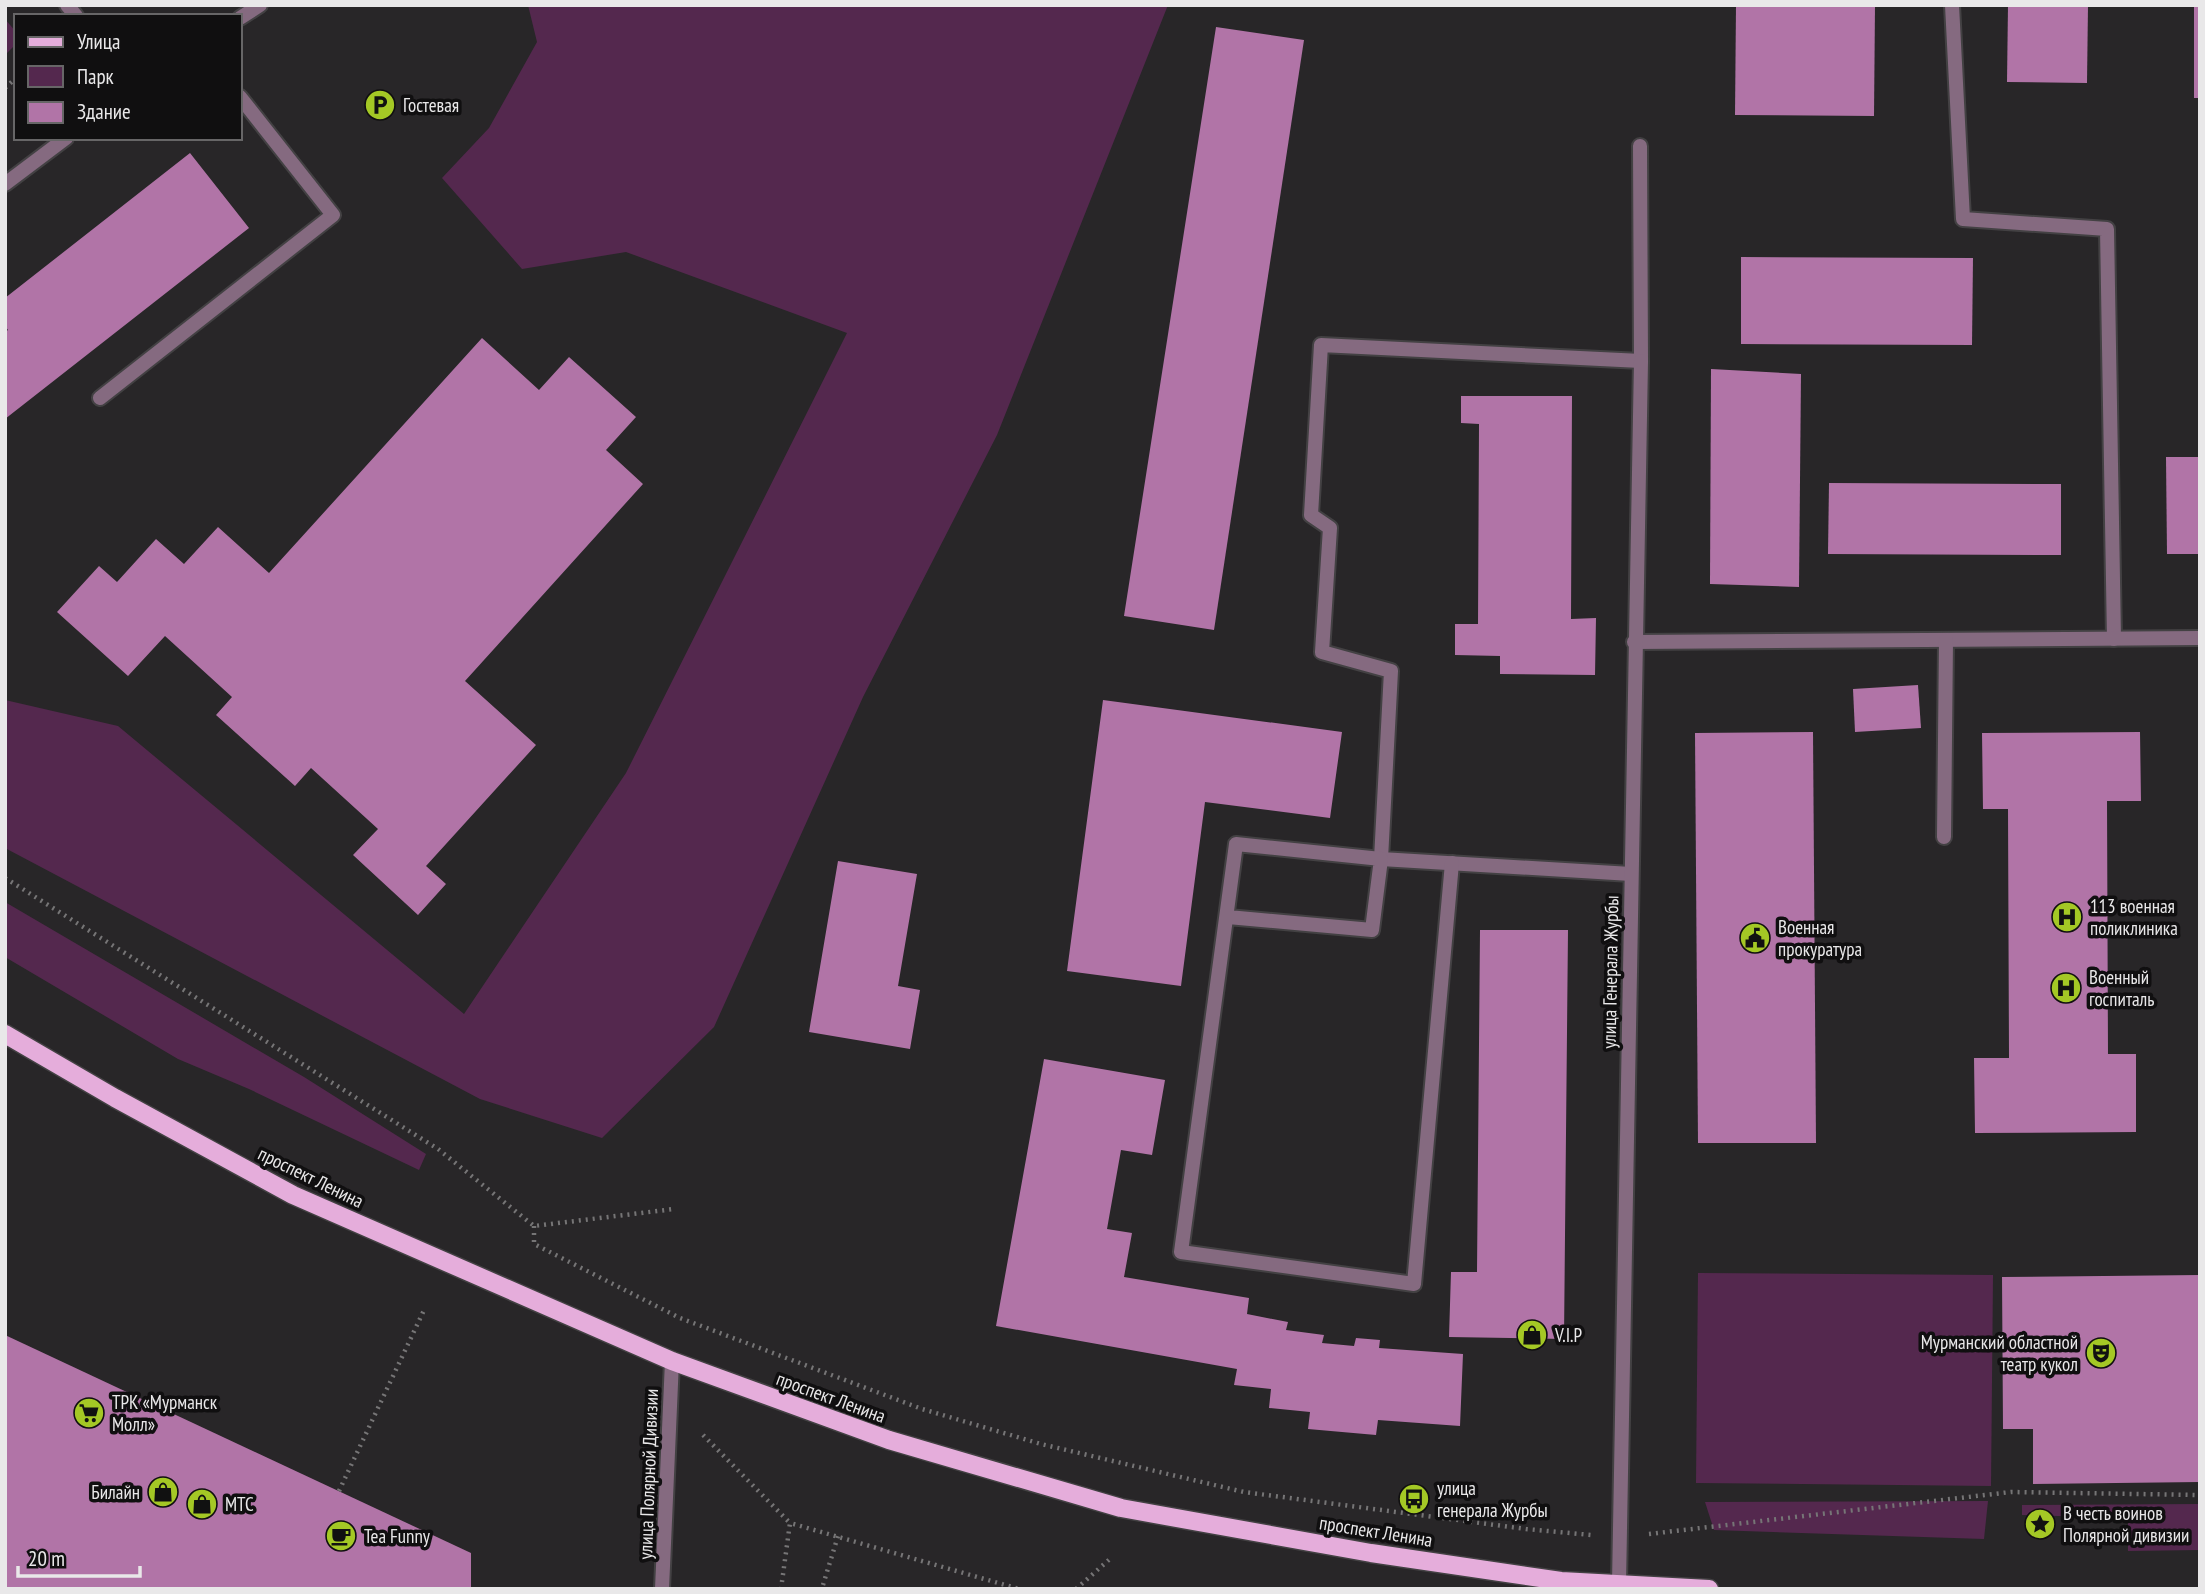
<svg xmlns="http://www.w3.org/2000/svg" width="2205" height="1594" viewBox="0 0 2205 1594" font-family="'PT Sans Narrow',sans-serif">
	<style>
		.green { fill: #54284e }
		.building { fill: #b174a7 }
		.lines { fill: none; stroke-linecap: round; stroke-linejoin: round }
		.service-casing { stroke: #434143; stroke-width: 18 }
		.minor-casing { stroke: #434143; stroke-width: 18 }
		.primary-casing { stroke: #434143; stroke-width: 21 }
		.path { stroke: #767576; stroke-width: 4.5; stroke-dasharray: 2 5; stroke-linecap: butt }
		.service { stroke: #856a80; stroke-width: 14 }
		.minor { stroke: #856a80; stroke-width: 14 }
		.primary { stroke: #e5addb; stroke-width: 18 }
		.labels { text-anchor: middle; stroke-width: 7; stroke-linejoin: round; paint-order: stroke }
		.poi-label { font-size: 19px; fill: #e9e8e9; stroke: #100f10; text-anchor: start }
		.street-label { font-size: 19px; fill: #e9e8e9; stroke: #100f10 }
	</style>
	<rect width="100%" height="100%" fill="#282628"/>
	<!-- green -->
	<g class="green">
		<polygon points="528,5 1168,5 997,435 863,697 714,1027 602,1138 480,1099 5,848 5,700 118,726 464,1014 626,773 847,333 626,252 522,269 442,178 489,128 537,42"/>
		<polygon points="5,19 16,32 16,44 5,55"/>
		<polygon points="5,902 304,1077 426,1154 419,1170 249,1089 178,1059 5,957"/>
		<polygon points="1698,1273 1993,1275 1991,1486 1696,1483"/>
		<polygon points="1988,1501 1984,1539 1714,1530 1705,1502"/>
		<polygon points="2200,1504 2200,1550 2128,1551 2128,1518 2022,1515 2022,1505"/>
	</g>
	<!-- building -->
	<g class="building">
		<polygon points="1736,5 1875,5 1874,116 1735,115"/>
		<polygon points="2008,5 2088,5 2087,83 2007,82"/>
		<rect x="2194" y="5" width="6" height="93"/>
		<polygon points="1216,27 1304,40 1214,630 1124,616"/>
		<polygon points="190,153 249,228 5,419 5,332 8,330 5,326 5,298"/>
		<polygon points="1741,257 1973,258 1972,345 1741,344"/>
		<polygon points="482,338 539,390 569,357 636,417 606,450 643,484 465,681 536,745 426,866 446,884 418,915 353,855 378,829 311,768 295,786 216,715 232,697 165,636 128,676 57,612 99,566 117,582 156,539 184,564 218,527 269,573"/>
		<polygon points="1711,369 1801,374 1799,587 1710,584"/>
		<polygon points="1461,396 1572,396 1571,619 1596,618 1595,675 1500,674 1500,656 1455,655 1455,624 1478,624 1479,424 1461,423"/>
		<polygon points="2166,457 2200,457 2200,554 2167,554"/>
		<polygon points="1829,483 2061,484 2061,555 1828,554"/>
		<polygon points="1918,685 1921,728 1855,732 1853,689"/>
		<polygon points="1103,700 1342,732 1330,818 1205,802 1181,986 1067,971"/>
		<polygon points="1813,732 1816,1143 1698,1143 1695,733"/>
		<polygon points="2140,732 2141,801 2107,801 2108,1054 2136,1054 2136,1132 1975,1133 1974,1058 2009,1058 2008,809 1983,809 1982,733"/>
		<polygon points="838,861 917,874 898,986 920,990 910,1049 809,1032"/>
		<polygon points="1480,930 1568,930 1564,1339 1449,1337 1451,1272 1477,1272"/>
		<polygon points="1044,1059 1165,1080 1152,1155 1121,1150 1107,1229 1132,1233 1124,1277 1249,1298 1247,1314 1288,1322 1286,1330 1324,1335 1322,1343 1354,1346 1356,1338 1380,1340 1379,1348 1463,1354 1460,1426 1378,1420 1376,1435 1308,1429 1310,1412 1269,1408 1271,1389 1234,1385 1237,1369 996,1326"/>
		<polygon points="2200,1275 2200,1482 2033,1484 2033,1429 2003,1429 2002,1277"/>
		<polygon points="5,1335 471,1553 471,1589 5,1589"/>
	</g>
	<g class="lines">
		<!-- service casing -->
		<g class="service-casing">
			<g id="service">
				<polyline points="67,5 76,16"/>
				<polyline points="1952,5 1963,219 2107,229 2114,639"/>
				<polyline points="240,18 260,5"/>
				<polyline points="5,184 66,138"/>
				<polyline points="100,398 333,215 240,97"/>
				<polyline points="1634,642 2200,638"/>
				<polyline points="1944,837 1946,640"/>
				<polyline points="1631,874 1381,859 1391,671 1322,652 1330,528 1311,515 1321,345 1641,361 1640,146"/>
				<polyline points="1228,917 1372,930 1381,859 1236,844 1181,1252 1414,1284 1452,863"/>
			</g>
		</g>
		<!-- minor casing -->
		<g class="minor-casing">
			<g id="minor">
				<polyline points="1619,1584 1641,361"/>
				<polyline points="662,1589 672,1361"/>
			</g>
		</g>
		<!-- primary casing -->
		<g class="primary-casing">
			<polyline id="primary" points="5,1034 115,1098 293,1195 672,1361 889,1440 1121,1508 1371,1553 1561,1581 1709,1589"/>
		</g>
		<!-- path -->
		<g class="path">
			<polyline points="5,88 16,78"/>
			<polyline points="5,878 438,1149 534,1226 674,1209"/>
			<polyline points="534,1226 534,1244 680,1318 922,1409 1041,1444 1244,1492 1526,1529 1591,1535"/>
			<polyline points="703,1435 790,1523"/>
			<polyline points="339,1491 425,1308"/>
			<polyline points="1649,1534 2011,1492 2200,1495"/>
			<polyline points="823,1585 838,1536"/>
			<polyline points="781,1589 790,1523 1019,1589"/>
			<polyline points="1076,1589 1111,1558"/>
		</g>
		<!-- service -->
		<use href="#service" class="service"/>
		<!-- minor -->
		<use href="#minor" class="minor"/>
		<!-- primary -->
		<use href="#primary" class="primary"/>
	</g>
	<!-- icons -->
	<defs>
		<g id="parking-disc" transform="scale(1.575)"><circle r="9.5" fill="#a4c825" stroke="#100f10"/><path d="M-3.5-5.5H1a3.5 3.5 0 0 1 0 7H-1V5.5H-3.5ZM-1-3.4V-.6H.8a1.4 1.4 0 0 0 0-2.8Z" fill="#111"/></g>
		<g id="hospital-disc" transform="scale(1.575)"><circle r="9.5" fill="#a4c825" stroke="#100f10"/><path d="M-5-5h3v3.5h4V-5h3V5h-3V1.5h-4V5h-3Z" fill="#111"/></g>
		<g id="civic-disc" transform="scale(1.575)"><circle r="9.5" fill="#a4c825" stroke="#100f10"/><path d="M-.6-6.5H3V-4.5H.6V-3L4-1V1h2V6H-6V1h2V-1L-.6-3ZM-1.2 2.5V6h2.4V2.5Z" fill="#111"/></g>
		<g id="shop-disc" transform="scale(1.575)"><circle r="9.5" fill="#a4c825" stroke="#100f10"/><path d="M-5-2.5h2.3a2.7 3.5 0 0 1 5.4 0H5L5.5 6h-11ZM-1.5-2.5h3a1.5 2.3 0 0 0-3 0Z" fill="#111"/></g>
		<g id="theatre-disc" transform="scale(1.575)"><circle r="9.5" fill="#a4c825" stroke="#100f10"/><path d="M-5-5.5Q0-4 5-5.5V0Q5 5 0 6Q-5 5-5 0ZM-3.3-2.5H-1v1.5H-3.3ZM1-2.5H3.3v1.5H1ZM-2.8 1Q0 5.5 2.8 1Z" fill="#111"/></g>
		<g id="supermarket-disc" transform="scale(1.575)"><circle r="9.5" fill="#a4c825" stroke="#100f10"/><path d="M-6-5.5h2.5l.6 2H6L4.5 2H-2.5L-4.4-4H-6ZM-1.5 3.2a1.3 1.3 0 1 0 .1 0ZM3 3.2a1.3 1.3 0 1 0 .1 0Z" fill="#111"/></g>
		<g id="bus-disc" transform="scale(1.575)"><circle r="9.5" fill="#a4c825" stroke="#100f10"/><path d="M-5-6H5V4H4V6H2V4H-2V6H-4V4H-5ZM-3.5-4V0h7V-4ZM-3.5 1.2v1.5H-2V1.2ZM2 1.2v1.5H3.5V1.2Z" fill="#111"/></g>
		<g id="sight-disc" transform="scale(1.575)"><circle r="9.5" fill="#a4c825" stroke="#100f10"/><path d="M0-6L1.8-2.2L6-1.7L2.9 1.2L3.7 5.4L0 3.3L-3.7 5.4L-2.9 1.2L-6-1.7L-1.8-2.2Z" fill="#111"/></g>
		<g id="cafe-disc" transform="scale(1.575)"><circle r="9.5" fill="#a4c825" stroke="#100f10"/><path d="M-5.5-4.5H6V0H3Q3 3.5 0 3.5H-2.5Q-5.5 3.5-5.5 0ZM3-3.2v2h1.7v-2ZM-6 4.5H4V6H-6Z" fill="#111"/></g>
	</defs>
	<g fill-rule="evenodd">
		<use href="#parking-disc" x="380" y="105"/>
		<use href="#hospital-disc" x="2067" y="917"/>
		<use href="#civic-disc" x="1755" y="938"/>
		<use href="#hospital-disc" x="2066" y="988"/>
		<use href="#shop-disc" x="1532" y="1335"/>
		<use href="#theatre-disc" x="2101" y="1353"/>
		<use href="#supermarket-disc" x="89" y="1413"/>
		<use href="#shop-disc" x="163" y="1492"/>
		<use href="#bus-disc" x="1414" y="1499"/>
		<use href="#shop-disc" x="202" y="1504"/>
		<use href="#sight-disc" x="2040" y="1524"/>
		<use href="#cafe-disc" x="341" y="1536"/>
	</g>
	<g class="labels">
		<!-- poi labels -->
		<g class="poi-label">
			<text x="403" y="112">Гостевая</text>
			<text x="2090" y="913">113 военная<tspan x="2090" dy="22">поликлиника</tspan></text>
			<text x="1778" y="934">Военная<tspan x="1778" dy="22">прокуратура</tspan></text>
			<text x="2089" y="984">Военный<tspan x="2089" dy="22">госпиталь</tspan></text>
			<text x="1555" y="1342">V.I.P</text>
			<text x="2078" y="1349" text-anchor="end">Мурманский областной<tspan x="2078" dy="22">театр кукол</tspan></text>
			<text x="112" y="1409">ТРК «Мурманск<tspan x="112" dy="22">Молл»</tspan></text>
			<text x="1437" y="1495">улица<tspan x="1437" dy="22">генерала Журбы</tspan></text>
			<text x="140" y="1499" text-anchor="end">Билайн</text>
			<text x="225" y="1511">МТС</text>
			<text x="2063" y="1520">В честь воинов<tspan x="2063" dy="22">Полярной дивизии</tspan></text>
			<text x="364" y="1543">Tea Funny</text>
		</g>
		<!-- street labels -->
		<g class="street-label">
			<text transform="translate(1610 972) rotate(-89)" y="7">улица Генерала Журбы</text>
			<text transform="translate(311 1177) rotate(26)" y="7">проспект Ленина</text>
			<text transform="translate(831 1397) rotate(20)" y="7">проспект Ленина</text>
			<text transform="translate(648 1474) rotate(-88)" y="7">улица Полярной Дивизии</text>
			<text transform="translate(1376 1531) rotate(9)" y="7">проспект Ленина</text>
		</g>
	</g>
	<!-- border -->
	<rect width="2205" height="1594" fill="none" stroke="#e9e8e9" stroke-width="14"/>
	<!-- legend -->
	<rect x="14" y="14" width="228" height="126" fill="#100f10" stroke="#676667" stroke-width="2"/>
	<rect x="28" y="37" width="35" height="10" fill="#e5addb" stroke="#676667" stroke-width="2"/>
	<text x="77" y="49" font-size="21" fill="#e9e8e9">Улица</text>
	<rect x="28" y="66" width="35" height="21" fill="#54284e" stroke="#676667" stroke-width="2"/>
	<text x="77" y="84" font-size="21" fill="#e9e8e9">Парк</text>
	<rect x="28" y="102" width="35" height="21" fill="#b174a7" stroke="#676667" stroke-width="2"/>
	<text x="77" y="119" font-size="21" fill="#e9e8e9">Здание</text>
	<!-- scale -->
	<path d="M18 1566v10h122v-10" fill="none" stroke="#e9e8e9" stroke-width="3.5"/>
	<text x="28" y="1566" font-size="21" fill="#e9e8e9" stroke="#100f10" stroke-width="5" paint-order="stroke">20 m</text>
</svg>
